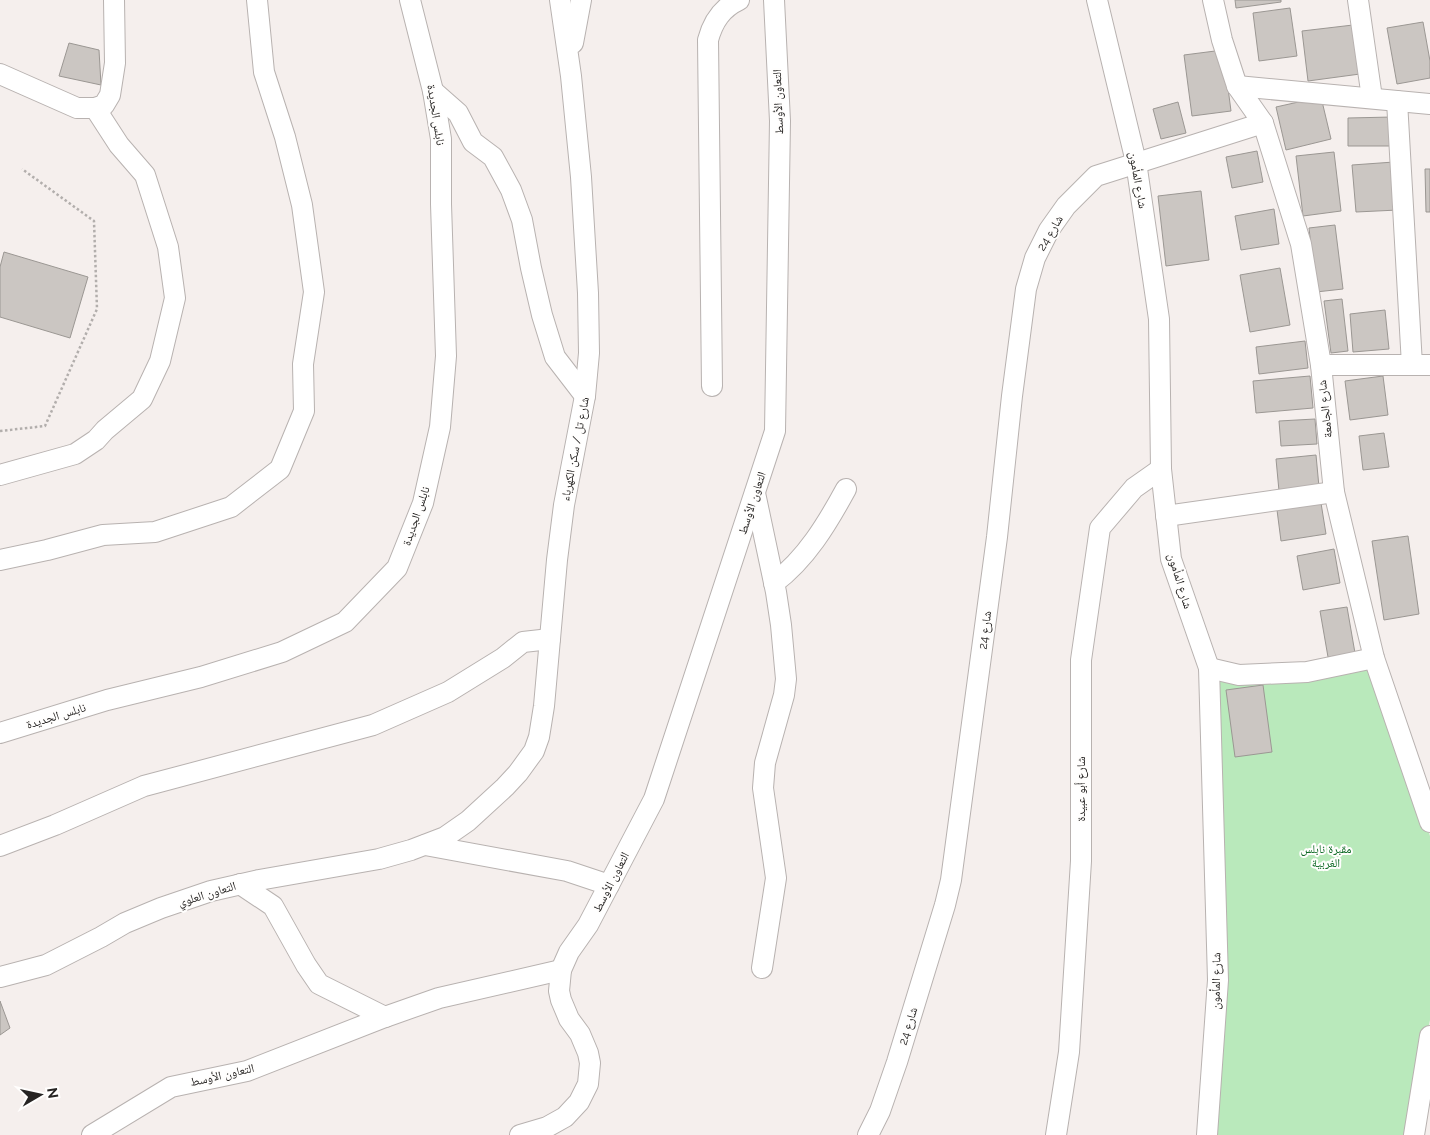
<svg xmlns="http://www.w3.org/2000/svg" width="1430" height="1135" viewBox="0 0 1430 1135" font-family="Raleway,'Noto Naskh Arabic',sans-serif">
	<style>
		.green { fill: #b9e9bb }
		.building { fill: #cbc6c2; stroke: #9b9793 }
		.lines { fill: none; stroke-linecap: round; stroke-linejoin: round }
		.minor-casing { stroke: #b8b2b0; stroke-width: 22 }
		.path { stroke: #b2aeac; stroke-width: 2.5; stroke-dasharray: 2.5 2.5; stroke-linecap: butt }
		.minor { stroke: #fff; stroke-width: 20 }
		.labels { text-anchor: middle; stroke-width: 4; stroke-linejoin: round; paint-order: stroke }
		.street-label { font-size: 12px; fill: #262423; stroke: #fffefd }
		.park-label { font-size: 12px; fill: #0c6823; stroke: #fffefd }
	</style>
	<rect width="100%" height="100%" fill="#f5efed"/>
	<!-- green -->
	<polygon class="green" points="1369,663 1430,836 1430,1020 1406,1135 1216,1135 1216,674"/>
	<!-- building -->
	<g class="building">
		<polygon points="1235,0 1281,0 1281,2 1236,8"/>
		<polygon points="1290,8 1297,56 1259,61 1253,13"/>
		<polygon points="1423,22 1430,61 1430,78 1397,84 1387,28"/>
		<polygon points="1353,25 1360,74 1308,81 1302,31"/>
		<polygon points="69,43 99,50 101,85 59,76"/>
		<polygon points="1223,50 1231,111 1192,116 1184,55"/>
		<polygon points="1321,97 1331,139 1286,150 1276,107"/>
		<polygon points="1178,102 1186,133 1161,139 1153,109"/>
		<polygon points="1392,117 1392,146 1348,146 1348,118"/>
		<polygon points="1257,151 1263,182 1232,188 1226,157"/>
		<polygon points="1334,152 1341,211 1303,216 1296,156"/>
		<polygon points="1394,162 1398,210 1356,212 1352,165"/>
		<polygon points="1425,169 1430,169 1430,212 1426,212"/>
		<polygon points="1201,191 1209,260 1166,266 1158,196"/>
		<polygon points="1274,209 1279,244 1241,250 1235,216"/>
		<polygon points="1335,225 1343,289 1316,292 1309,228"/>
		<polygon points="4,252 88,277 70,338 0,317 0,267"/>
		<polygon points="1280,268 1290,325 1250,332 1240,275"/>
		<polygon points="1342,299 1348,351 1331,353 1324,301"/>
		<polygon points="1385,310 1389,349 1353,352 1350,314"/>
		<polygon points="1305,341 1308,368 1259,374 1256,347"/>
		<polygon points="1310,376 1313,408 1256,413 1253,381"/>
		<polygon points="1383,376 1388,415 1350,420 1345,381"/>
		<polygon points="1315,419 1317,444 1281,446 1279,421"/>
		<polygon points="1384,433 1389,467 1363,470 1359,436"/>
		<polygon points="1316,455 1319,487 1279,491 1276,459"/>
		<polygon points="1321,503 1326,534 1281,541 1277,510"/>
		<polygon points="1408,536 1419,614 1384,620 1372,541"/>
		<polygon points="1334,549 1340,583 1303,590 1297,556"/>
		<polygon points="1347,607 1355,653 1328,657 1320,611"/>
		<polygon points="1263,685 1272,752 1235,757 1226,690"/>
		<polygon points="0,1001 10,1028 0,1035"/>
	</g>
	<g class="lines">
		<!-- minor casing -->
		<g class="minor-casing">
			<g id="minor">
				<polyline points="1097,0 1136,162 1159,319 1161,469 1171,559 1209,668 1218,980 1207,1135"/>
				<polyline points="1213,0 1222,40 1237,86 1263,123 1301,244 1321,365 1334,492 1374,658 1430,822"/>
				<polyline points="1358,0 1372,98"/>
				<polyline points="573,43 581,0"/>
				<polyline points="0,74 77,108 95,108 104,105 110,95 115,63 114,0"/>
				<polyline points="1237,86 1430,104"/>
				<polyline points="433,91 458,113 473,142 493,157 511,190 522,220 531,268 542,315 555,357 585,396"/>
				<polyline points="1397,101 1412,365"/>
				<polyline points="1321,365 1430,365"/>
				<path d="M 712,386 L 708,40 C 713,21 722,8 739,0"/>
				<polyline points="0,475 75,454 96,440 105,430 142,399 160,361 175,298 168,247 145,175 119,145 95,108"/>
				<polyline points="755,493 776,592 781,625 786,679 784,695 765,763 763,788 776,878 762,968"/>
				<polyline points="1166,516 1334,492"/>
				<polyline points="0,560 47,550 103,535 155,532 231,507 280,469 304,411 303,364 314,292 302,205 285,137 264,72 257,0"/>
				<path d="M 774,583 C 806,559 827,524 846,489"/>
				<polyline points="1209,668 1239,675 1307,672 1374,658"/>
				<polyline points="0,733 107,700 201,677 282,652 345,622 397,568 423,503 440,427 446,356 441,204 441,139 433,91 410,0"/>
				<polyline points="425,845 567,871 609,885"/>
				<polyline points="0,846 55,825 144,786 373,725 448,692 503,658 523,642 550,639"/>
				<polyline points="240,884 273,906 306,965 319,984 385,1017"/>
				<polyline points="0,977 46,965 101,937 125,923 161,908 211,891 259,880 379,859 411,850 445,837 468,821 505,787 518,773 534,751 539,737 544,706 557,560 564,505 585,396 589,353 588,293 581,177 571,76 560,0"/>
				<polyline points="92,1135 171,1087 247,1071 385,1017 439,998 561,970"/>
				<polyline points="520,1135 547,1127 565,1117 579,1102 588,1084 590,1063 588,1053 580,1034 569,1019 561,1000 559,991 561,970 569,952 588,925 654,799 775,431 780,121 774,0"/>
				<polyline points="868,1135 880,1111 897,1062 945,905 951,880 997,537 1012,396 1026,289 1035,258 1049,230 1066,206 1096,176 1263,123"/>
				<polyline points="1056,1135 1069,1052 1081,861 1081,660 1100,528 1134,488 1161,469"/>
				<polyline points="1414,1135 1430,1036"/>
			</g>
		</g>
		<!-- path -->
		<polyline class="path" points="0,431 45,426 97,309 94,221 22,169"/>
		<!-- minor -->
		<use href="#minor" class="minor"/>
	</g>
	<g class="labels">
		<!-- street labels -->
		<g class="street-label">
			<text transform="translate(778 102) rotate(-92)" y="4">التعاون الأوسط</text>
			<text transform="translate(436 115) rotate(81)" y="4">نابلس الجديدة</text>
			<text transform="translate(1138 180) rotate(80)" y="4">شارع المأمون</text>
			<text transform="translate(1050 233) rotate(-59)" y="4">شارع 24</text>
			<text transform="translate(1325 409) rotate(-96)" y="4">شارع الجامعة</text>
			<text transform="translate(575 449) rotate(-79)" y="4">شارع تل / سكن الكهرباء</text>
			<text transform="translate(752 503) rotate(-72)" y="4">التعاون الأوسط</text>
			<text transform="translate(416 516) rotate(-71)" y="4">نابلس الجديدة</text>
			<text transform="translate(1180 581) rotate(73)" y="4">شارع المأمون</text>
			<text transform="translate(985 630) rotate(-83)" y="4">شارع 24</text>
			<text transform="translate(56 716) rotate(-17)" y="4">نابلس الجديدة</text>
			<text transform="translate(1081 789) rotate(-90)" y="4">شارع أبو عبيدة</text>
			<text transform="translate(611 882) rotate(-63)" y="4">التعاون الأوسط</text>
			<text transform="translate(207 894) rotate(-17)" y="4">التعاون العلوي</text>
			<text transform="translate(1216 981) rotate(-89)" y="4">شارع المأمون</text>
			<text transform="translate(908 1026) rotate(-73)" y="4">شارع 24</text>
			<text transform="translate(222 1075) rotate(-13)" y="4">التعاون الأوسط</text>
		</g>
		<!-- park labels -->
		<g class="park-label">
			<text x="1326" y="853">مقبرة نابلس<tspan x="1326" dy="14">الغربية</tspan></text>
		</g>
	</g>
	<!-- north arrow -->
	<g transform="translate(40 1095) rotate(81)" stroke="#fffefd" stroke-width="4" paint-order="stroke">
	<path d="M0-4L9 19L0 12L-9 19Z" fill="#262423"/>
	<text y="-8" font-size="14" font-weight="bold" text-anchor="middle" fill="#262423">N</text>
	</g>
</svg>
